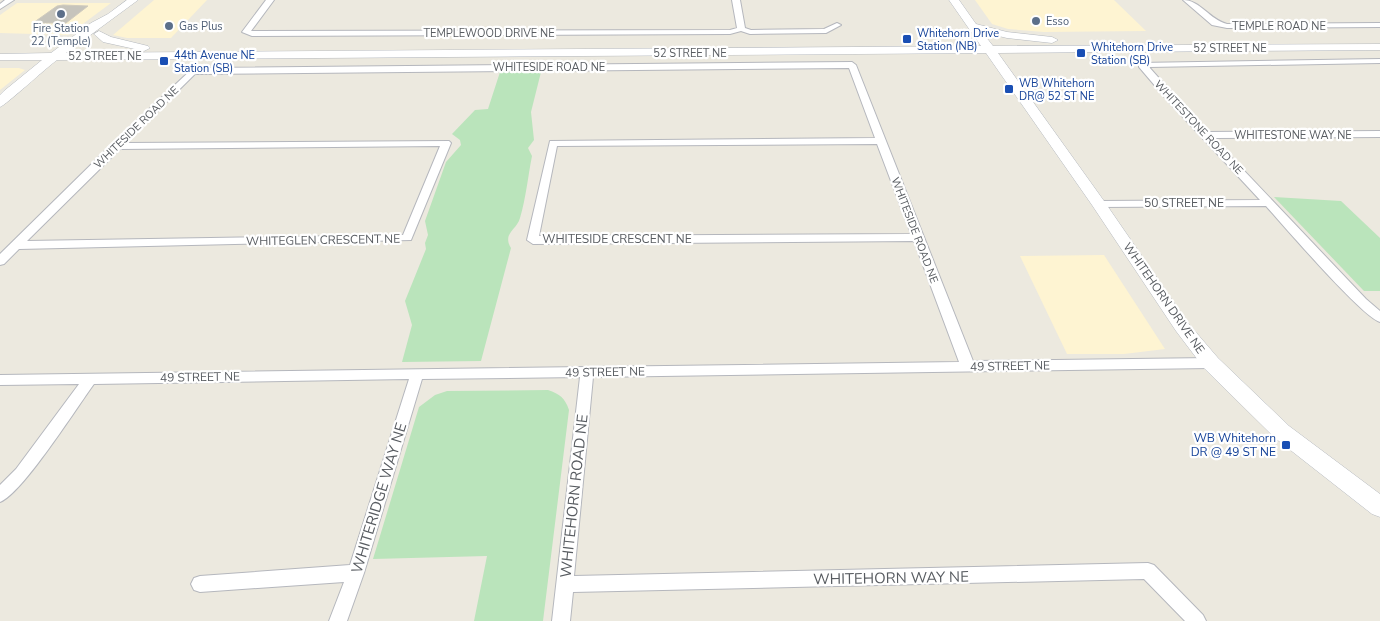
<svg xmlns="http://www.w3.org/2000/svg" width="1380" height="621" viewBox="0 0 1380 621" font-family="'Nunito Sans',sans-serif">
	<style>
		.commercial { fill: #fef4d2 }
		.green { fill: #bae4bb }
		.building { fill: #c6c4bc; stroke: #d0cbbe }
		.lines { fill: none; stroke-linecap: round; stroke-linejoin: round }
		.street-casing { stroke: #b5b7bd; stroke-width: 2 }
		.secondary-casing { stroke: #b5b9bf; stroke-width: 1 }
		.street { fill: #fff; fill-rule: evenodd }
		.secondary { fill: #fff; fill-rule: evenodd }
		.service-dot { fill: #5c6f8a; stroke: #fff; stroke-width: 2 }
		.transit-dot { fill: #1a4fb4; stroke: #fff; stroke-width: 2 }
		.labels { text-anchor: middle; stroke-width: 4.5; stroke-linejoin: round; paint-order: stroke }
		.far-service-label { font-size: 11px; fill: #4e5e75; stroke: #fff; text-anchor: start }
		.far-street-label { font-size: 11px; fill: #585c61; stroke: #fff }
		.far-transit-label { font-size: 11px; fill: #164399; stroke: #fff; text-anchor: start }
		.street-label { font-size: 12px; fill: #585c61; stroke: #fff }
		.transit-label { font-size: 12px; fill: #164399; stroke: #fff; text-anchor: end }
		.near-street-label { font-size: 15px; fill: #585c61; stroke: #fff }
	</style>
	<rect width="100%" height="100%" fill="#ece9df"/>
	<!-- commercial -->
	<g class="commercial">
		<polygon points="154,0 207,0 171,38 127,38 113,35"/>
		<polygon points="975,0 1114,0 1146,31 1044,32 1008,29 992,24"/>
		<polygon points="17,3 111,3 68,35 0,33 0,15"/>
		<polygon points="0,68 19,68 25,70 0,90"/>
		<polygon points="1104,255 1165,349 1124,354 1067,354 1020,256"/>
	</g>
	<!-- green -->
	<g class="green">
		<path d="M 500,72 L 541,72 L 531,112 L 534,140 L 528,148 L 532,156 C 528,176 526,198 520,218 C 517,230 502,233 511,248 L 481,361 L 402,362 L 412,325 L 405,301 L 426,249 L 425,243 L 428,235 L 425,221 L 446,162 L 461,145 L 460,140 L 452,134 L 475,110 L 488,109 Z"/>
		<polygon points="1274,197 1341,201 1380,238 1380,291 1364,291"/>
		<path d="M 548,390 C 560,394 565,398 569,410 L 543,621 L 474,621 L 487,556 L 373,559 L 419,407 L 435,395 L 447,391 Z"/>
	</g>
	<!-- building -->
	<polygon class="building" points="63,5 88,6 66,23 33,23 57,6"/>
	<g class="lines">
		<!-- street casing -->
		<g class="street-casing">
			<g id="street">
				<polygon points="5,0 14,0 0,9 0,4"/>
				<polygon points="266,0 274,0 251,31 730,30 737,28 732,0 740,0 745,28 751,30 824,29 837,23 841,25 826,33 750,34 741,31 730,34 252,36 242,32"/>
				<path d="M 1183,0 C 1200,0 1210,20 1227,24 L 1380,23 L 1380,27 L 1227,28 L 1212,25 Z"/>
				<path d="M 1380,59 L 1380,63 L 1149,67 L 1207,132 L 1380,131 L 1380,137 L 1213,138 L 1366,299 L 1380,311 L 1380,322 C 1362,317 1284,226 1266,206 L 1099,207 L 1094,204 L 1099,201 L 1260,200 L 1168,101 L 1139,67 L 1139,63 Z"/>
				<path d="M 852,62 L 856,65 L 973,361 L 1211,358 L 1216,359 L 1218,363 L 1216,367 L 1211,368 L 593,377 L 574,576 L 1148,563 L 1154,565 L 1203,615 L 1206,621 L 1185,621 L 1144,579 L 573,592 L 570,621 L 552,621 L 580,377 L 422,379 L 364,573 L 347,621 L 329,621 L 344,582 L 200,592 L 194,590 L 191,584 L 194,578 L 200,576 L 350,565 L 409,379 L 94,384 C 77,407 22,494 0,502 L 0,485 L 16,469 L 79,384 L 0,385 L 0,375 L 959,362 L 914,241 L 533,244 L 527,240 L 550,141 L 875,138 L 849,68 L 195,74 L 125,143 L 449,141 L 451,143 L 411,240 L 19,249 L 4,264 L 0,265 L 0,254 L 112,144 L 193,68 ZM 877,144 L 911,234 L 539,236 L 557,146 ZM 440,146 L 403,235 L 27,241 L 120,149 Z"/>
			</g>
		</g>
		<!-- secondary casing -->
		<g class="secondary-casing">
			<g id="secondary">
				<path d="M 127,0 L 138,0 L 66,53 L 981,46 L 949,0 L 959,0 L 976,24 L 1007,32 L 1052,37 L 1058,40 L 1052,43 L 1007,38 L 982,32 L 993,46 L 1380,44 L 1380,50 L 998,53 L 1104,201 L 1188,323 L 1218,358 L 1289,426 L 1380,494 L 1380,517 L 1372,514 L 1275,438 L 1204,368 L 1176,331 L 1092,205 L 986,53 L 57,60 C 47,67 6,105 0,107 L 0,95 L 4,91 L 42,60 L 0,60 L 0,54 L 51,53 L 91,23 L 108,14 Z"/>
				<polygon points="99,31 111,37 148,46 150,48 144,51 103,42 94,34"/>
			</g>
		</g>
		<!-- street -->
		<use href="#street" class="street"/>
		<!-- secondary -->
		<use href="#secondary" class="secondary"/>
	</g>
	<!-- markers -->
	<g class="service-dot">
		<circle cx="61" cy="14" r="5"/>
		<circle cx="1036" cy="21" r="5"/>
		<circle cx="169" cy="26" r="5"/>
	</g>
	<g class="transit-dot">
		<rect x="902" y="34" width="10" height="10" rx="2.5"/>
		<rect x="1076" y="48" width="10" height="10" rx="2.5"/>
		<rect x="159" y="56" width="10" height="10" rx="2.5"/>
		<rect x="1004" y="84" width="10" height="10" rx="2.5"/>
		<rect x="1281" y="440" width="10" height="10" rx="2.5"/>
	</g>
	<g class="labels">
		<!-- far-service labels -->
		<g class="far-service-label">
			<text x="1046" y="25">Esso</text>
			<text x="179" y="30">Gas Plus</text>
			<text x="61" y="32" text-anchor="middle">Fire Station<tspan x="61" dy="13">22 (Temple)</tspan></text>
		</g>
		<!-- far-street labels -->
		<g class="far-street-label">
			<text x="1279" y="30">TEMPLE ROAD NE</text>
			<text x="489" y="37">TEMPLEWOOD DRIVE NE</text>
			<text x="1230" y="52">52 STREET NE</text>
			<text x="690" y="57">52 STREET NE</text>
			<text x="105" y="60">52 STREET NE</text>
			<text x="549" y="71">WHITESIDE ROAD NE</text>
			<text transform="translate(136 127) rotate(-44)" y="4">WHITESIDE ROAD NE</text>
			<text transform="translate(1199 127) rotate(47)" y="4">WHITESTONE ROAD NE</text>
			<text x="1293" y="139">WHITESTONE WAY NE</text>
			<text transform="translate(915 230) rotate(69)" y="4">WHITESIDE ROAD NE</text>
		</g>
		<!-- far-transit labels -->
		<g class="far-transit-label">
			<text x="917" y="37">Whitehorn Drive<tspan x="917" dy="13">Station (NB)</tspan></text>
			<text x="1091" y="51">Whitehorn Drive<tspan x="1091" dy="13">Station (SB)</tspan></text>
			<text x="174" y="59">44th Avenue NE<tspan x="174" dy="13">Station (SB)</tspan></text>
			<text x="1019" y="87">WB Whitehorn<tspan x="1019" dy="13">DR@ 52 ST NE</tspan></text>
		</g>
		<!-- street labels -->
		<g class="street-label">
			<text x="1184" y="207">50 STREET NE</text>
			<text x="617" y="243">WHITESIDE CRESCENT NE</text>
			<text transform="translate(323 240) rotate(-1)" y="4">WHITEGLEN CRESCENT NE</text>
			<text transform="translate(1164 298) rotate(55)" y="4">WHITEHORN DRIVE NE</text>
			<text transform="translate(1010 366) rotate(-1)" y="4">49 STREET NE</text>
			<text transform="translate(605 372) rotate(-1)" y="4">49 STREET NE</text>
			<text transform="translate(200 377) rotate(-1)" y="4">49 STREET NE</text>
		</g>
		<!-- transit labels -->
		<g class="transit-label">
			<text x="1276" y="442">WB Whitehorn<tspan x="1276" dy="14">DR @ 49 ST NE</tspan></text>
		</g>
		<!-- near-street labels -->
		<g class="near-street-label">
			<text transform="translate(574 496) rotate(-84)" y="5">WHITEHORN ROAD NE</text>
			<text transform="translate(379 498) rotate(-73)" y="5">WHITERIDGE WAY NE</text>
			<text transform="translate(891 578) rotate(-1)" y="5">WHITEHORN WAY NE</text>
		</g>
	</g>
</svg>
